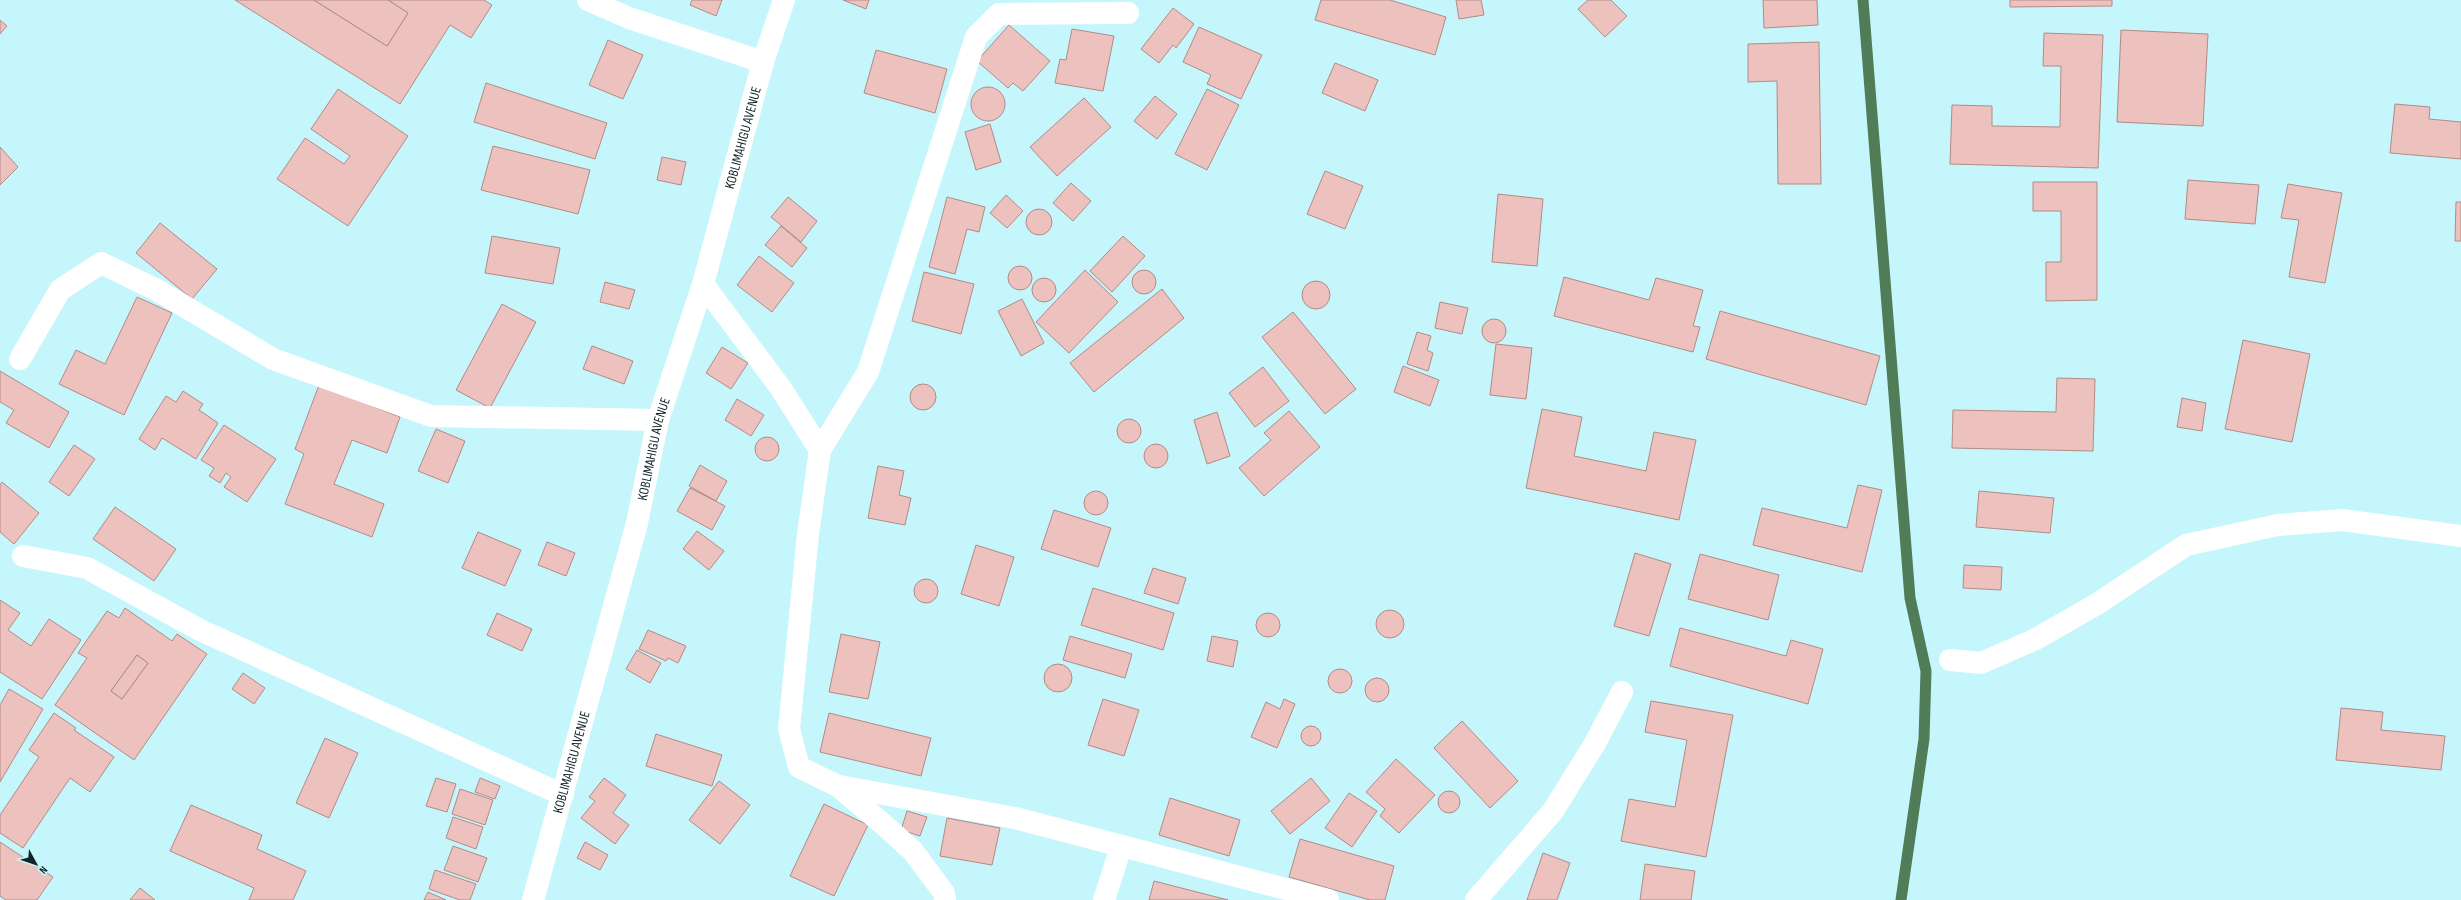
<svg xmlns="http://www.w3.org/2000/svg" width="2461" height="900" viewBox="0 0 2461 900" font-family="'Sofia Sans Condensed',sans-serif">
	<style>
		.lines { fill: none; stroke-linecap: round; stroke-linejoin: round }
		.stream { stroke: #517c58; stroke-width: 11 }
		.building { fill: #edc2be; stroke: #b38a86; fill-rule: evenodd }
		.minor { stroke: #fff; stroke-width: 22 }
		.labels { text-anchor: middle; stroke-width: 3; stroke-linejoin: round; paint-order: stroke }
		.street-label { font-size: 14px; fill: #112426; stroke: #c5f6fb }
	</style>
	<rect width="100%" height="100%" fill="#c5f6fb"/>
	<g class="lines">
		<!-- stream -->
		<polyline class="stream" points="1863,0 1910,598 1926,671 1924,739 1901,900"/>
	</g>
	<!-- building -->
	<g class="building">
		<polygon points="235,0 314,0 387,46 408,13 388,0 484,0 492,5 471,38 450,25 400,104"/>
		<polygon points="314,0 388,0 408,13 387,46"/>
		<polygon points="692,0 722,0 716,16 690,5"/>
		<polygon points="843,0 869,0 866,9"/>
		<polygon points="1321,0 1390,0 1446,17 1435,55 1315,20"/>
		<polygon points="1456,0 1481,0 1484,15 1459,19"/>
		<polygon points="1588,0 1611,0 1627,16 1605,37 1578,9"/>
		<polygon points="1763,0 1817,0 1818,25 1764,28"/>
		<polygon points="2010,0 2112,0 2112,6 2010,7"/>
		<polygon points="1173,8 1194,24 1176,48 1173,45 1159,63 1141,49"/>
		<polygon points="0,20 7,26 0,34"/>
		<polygon points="1009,25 1050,61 1023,91 1013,83 1008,88 977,61"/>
		<polygon points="1199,27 1262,55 1241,99 1207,84 1211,75 1183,62"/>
		<polygon points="1072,29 1114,36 1103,91 1055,83 1060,59 1066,60"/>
		<polygon points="2121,30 2208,34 2203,126 2117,122"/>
		<polygon points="2044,33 2103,35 2098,168 1950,164 1952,105 1992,106 1992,126 2060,127 2061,66 2043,66"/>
		<polygon points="608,40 643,55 623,99 589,85"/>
		<polygon points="1819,42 1821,184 1778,184 1777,81 1748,82 1748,44"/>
		<polygon points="876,50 947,69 935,113 864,93"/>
		<polygon points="1335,63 1378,80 1365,111 1322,93"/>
		<polygon points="486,83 607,123 595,159 474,122"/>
		<circle cx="988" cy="104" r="17"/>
		<polygon points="338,89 408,136 348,226 277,179 305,138 344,164 350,156 311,129"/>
		<polygon points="1207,89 1239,105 1207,170 1175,154"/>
		<polygon points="1155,96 1177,114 1157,139 1134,121"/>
		<polygon points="1084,98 1111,127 1057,176 1030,147"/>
		<polygon points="2395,104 2430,107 2429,119 2461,122 2461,159 2390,153"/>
		<polygon points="990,124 1001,162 976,170 965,132"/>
		<polygon points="493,146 590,170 578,214 481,190"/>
		<polygon points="0,147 18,167 0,185"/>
		<polygon points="662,157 686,162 681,185 657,180"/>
		<polygon points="1325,171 1363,186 1345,229 1307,214"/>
		<polygon points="2188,180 2259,185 2255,224 2185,219"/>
		<polygon points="2033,182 2097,182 2097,300 2046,301 2046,262 2061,262 2061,211 2033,211"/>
		<polygon points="1071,183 1091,201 1073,221 1053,203"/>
		<polygon points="2288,184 2342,193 2325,283 2289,277 2299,220 2281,218"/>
		<polygon points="1498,194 1543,199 1537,266 1492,262"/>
		<polygon points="1006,195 1023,211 1007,228 990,213"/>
		<polygon points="788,197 817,221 801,242 771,217"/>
		<polygon points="947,197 985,207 979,232 967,229 955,274 929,267"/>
		<polygon points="2456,202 2461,202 2461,241 2455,241"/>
		<circle cx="1039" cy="222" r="13"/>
		<polygon points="160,223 217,269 192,299 136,253"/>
		<polygon points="781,226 807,248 792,267 765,245"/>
		<polygon points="492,236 560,248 553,284 485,273"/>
		<polygon points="1123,236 1145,256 1112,292 1090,271"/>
		<polygon points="759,256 794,283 772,312 737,285"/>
		<circle cx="1020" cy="278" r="12"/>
		<polygon points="1085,270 1118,302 1069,353 1036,322"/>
		<circle cx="1144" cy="282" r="12"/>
		<polygon points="924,272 974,284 961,334 912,321"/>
		<polygon points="1564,277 1649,300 1656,278 1703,290 1693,326 1700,327 1693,352 1554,316"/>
		<circle cx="1044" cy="290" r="12"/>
		<circle cx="1316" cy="295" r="14"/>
		<polygon points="605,282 635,290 629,309 600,302"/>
		<polygon points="1162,289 1184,318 1094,392 1070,363"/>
		<polygon points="137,297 172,313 124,415 59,384 76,350 105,364"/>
		<polygon points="1022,299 1044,343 1021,356 998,311"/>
		<polygon points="1440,302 1468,308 1462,334 1435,328"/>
		<polygon points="502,304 536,322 490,408 456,390"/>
		<polygon points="1720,311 1880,356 1866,405 1706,359"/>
		<polygon points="1293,312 1356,389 1325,414 1262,337"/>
		<circle cx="1494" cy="331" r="12"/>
		<polygon points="1417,332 1431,336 1427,350 1433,353 1428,371 1407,364"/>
		<polygon points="2243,340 2310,354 2292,442 2225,429"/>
		<polygon points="1496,344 1532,348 1526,399 1490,395"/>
		<polygon points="592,346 633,361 624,384 583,369"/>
		<polygon points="722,347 748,363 731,389 706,373"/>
		<polygon points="1403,366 1439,380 1430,406 1394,392"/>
		<polygon points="1263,367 1289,401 1255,427 1229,393"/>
		<polygon points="0,371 69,412 49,448 6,423 14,410 0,402"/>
		<polygon points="2057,378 2095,379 2093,451 1952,448 1953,410 2056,412"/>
		<circle cx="923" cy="397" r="13"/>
		<polygon points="319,385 400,417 387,453 352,440 334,484 384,504 372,537 285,504 304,454 295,449"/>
		<polygon points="183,391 203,404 199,410 218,423 196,459 162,438 155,450 139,439 166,396 176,402"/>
		<polygon points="2182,398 2206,403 2202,431 2177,427"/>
		<polygon points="737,399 764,415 751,436 725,420"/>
		<polygon points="1542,409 1582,417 1574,456 1646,471 1654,432 1696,440 1679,520 1526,488"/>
		<polygon points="1289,411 1320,447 1264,496 1239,468 1271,440 1264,433"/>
		<polygon points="1217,412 1230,456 1207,464 1194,420"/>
		<circle cx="1129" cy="431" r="12"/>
		<polygon points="224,425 276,459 247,502 224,487 231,477 226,473 220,483 209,476 214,468 201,460"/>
		<polygon points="436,429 465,441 448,483 418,471"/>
		<circle cx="767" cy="449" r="12"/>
		<circle cx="1156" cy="456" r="12"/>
		<polygon points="74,445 95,459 69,496 49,482"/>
		<polygon points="700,465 727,481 716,501 689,486"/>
		<polygon points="878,466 904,471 899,495 911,498 905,525 868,518"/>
		<polygon points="2,482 39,513 14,544 0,532 0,485"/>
		<polygon points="1858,485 1882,490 1862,572 1753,545 1762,508 1847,528"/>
		<polygon points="690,488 725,506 712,530 677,511"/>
		<polygon points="1979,491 2054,498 2050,533 1976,527"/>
		<circle cx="1096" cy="503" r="12"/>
		<polygon points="115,507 176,549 154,581 93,539"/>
		<polygon points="1054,510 1111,528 1098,567 1041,549"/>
		<polygon points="697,531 724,551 709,570 683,549"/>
		<polygon points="478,532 521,550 505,586 462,568"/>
		<polygon points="547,542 575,553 566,576 538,565"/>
		<polygon points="976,545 1014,557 999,606 961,594"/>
		<polygon points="1635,553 1671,564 1649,636 1614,626"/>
		<polygon points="1700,554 1779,575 1768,620 1688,599"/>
		<polygon points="1964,565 2002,567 2001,590 1963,588"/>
		<polygon points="1153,568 1186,578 1178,604 1144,593"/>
		<circle cx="926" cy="591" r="12"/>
		<polygon points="1093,588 1174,613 1163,650 1081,625"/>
		<polygon points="0,600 20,613 8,630 31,646 49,619 81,640 42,699 0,672"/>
		<path d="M 125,608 L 172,641 L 177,634 L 207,654 L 134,760 L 55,705 L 87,658 L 78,653 L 107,611 L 119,618 ZM 137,655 L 148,663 L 122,699 L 111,691 Z"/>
		<circle cx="1390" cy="624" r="14"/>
		<polygon points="497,613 532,629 522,651 487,635"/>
		<circle cx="1268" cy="625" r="12"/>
		<polygon points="1680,628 1786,656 1791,640 1823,649 1808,704 1670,666"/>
		<polygon points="648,630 686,646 678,663 668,658 666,661 639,649"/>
		<polygon points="841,634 880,642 868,699 829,692"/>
		<polygon points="1070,636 1132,654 1125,678 1063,660"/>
		<polygon points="1212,636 1238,641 1233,667 1207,661"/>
		<polygon points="637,650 661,663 650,683 626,669"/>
		<polygon points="137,655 148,663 122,699 111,691"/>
		<circle cx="1058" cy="678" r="14"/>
		<circle cx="1340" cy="681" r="12"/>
		<polygon points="243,673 265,688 254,704 232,689"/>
		<circle cx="1377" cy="690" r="12"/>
		<polygon points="9,689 43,709 0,782 0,705"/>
		<polygon points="1103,699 1139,710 1124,756 1088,745"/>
		<polygon points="1284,699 1295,704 1277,748 1251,737 1266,702 1280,709"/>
		<polygon points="1651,701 1733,715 1706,857 1621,841 1629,799 1675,807 1687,740 1645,732"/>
		<polygon points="2341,708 2383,712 2381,730 2445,736 2441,770 2336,760"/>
		<polygon points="54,713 76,728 74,730 114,757 90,792 70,778 23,848 0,833 0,815 39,757 29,750"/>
		<polygon points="829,713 931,738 921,776 820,752"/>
		<polygon points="1462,721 1518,781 1490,808 1434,748"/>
		<circle cx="1311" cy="736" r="10"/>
		<polygon points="656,734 722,755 712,786 646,766"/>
		<polygon points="325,738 358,753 329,818 296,803"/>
		<polygon points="1396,759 1435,795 1399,833 1380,816 1385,809 1366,792"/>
		<polygon points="436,778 456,784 447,812 426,806"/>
		<polygon points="480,778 500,786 495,799 475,792"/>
		<polygon points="604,778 626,795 613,813 629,825 615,844 581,818 595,801 589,797"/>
		<polygon points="1311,778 1330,801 1290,834 1271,811"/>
		<polygon points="719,781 750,805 720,844 689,820"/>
		<polygon points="460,789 493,800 485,825 452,814"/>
		<circle cx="1449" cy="802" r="11"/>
		<polygon points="1349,793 1377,811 1352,847 1325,828"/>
		<polygon points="1170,798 1240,820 1229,856 1159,835"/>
		<polygon points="824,804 868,825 834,896 790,876"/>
		<polygon points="191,805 262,835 257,849 306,871 293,900 249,900 254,888 170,851"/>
		<polygon points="907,811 927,817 920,836 901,830"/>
		<polygon points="453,817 483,827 476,849 446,838"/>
		<polygon points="947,818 1000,828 992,865 940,856"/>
		<polygon points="1300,839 1394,866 1385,900 1370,900 1289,877"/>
		<polygon points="0,842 53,877 37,900 6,900 0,896"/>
		<polygon points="585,842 608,855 600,870 577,858"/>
		<polygon points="453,846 487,858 478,882 444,870"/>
		<polygon points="1543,853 1570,863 1557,900 1527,900"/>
		<polygon points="1645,864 1695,871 1691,900 1640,900"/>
		<polygon points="435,870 476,884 470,900 460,900 429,889"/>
		<polygon points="1154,881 1228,900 1149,900"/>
		<polygon points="140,888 155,900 130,900"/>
		<polygon points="428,892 446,900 424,900"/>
	</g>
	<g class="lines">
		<!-- minor -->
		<g class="minor">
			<polyline points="588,0 629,18 763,62"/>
			<polyline points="703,284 780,387 820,450"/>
			<polyline points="20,359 60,290 101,263 157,290 273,359 431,416 658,420"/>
			<polyline points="23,556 87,568 200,630 563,795"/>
			<polyline points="1950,660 1981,663 2036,639 2097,604 2186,545 2278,525 2342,520 2461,536"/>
			<polyline points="839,786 1015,818 1328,900"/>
			<path id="s1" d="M 533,900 L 637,523 L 658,420 L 703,284 L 763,62 L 784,0"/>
			<polyline points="945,900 944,893 913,851 884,825 838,786 799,767 789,729 808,534 820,450 868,372 976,37 999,14 1128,13"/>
			<polyline points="1104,900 1121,847"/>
			<polyline points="1476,900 1553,811 1594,745 1622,692"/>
		</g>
	</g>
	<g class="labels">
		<!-- street labels -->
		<g class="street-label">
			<text dy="5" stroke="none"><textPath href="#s1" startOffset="791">KOBLIMAHIGU AVENUE</textPath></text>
			<text dy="5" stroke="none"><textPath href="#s1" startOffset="467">KOBLIMAHIGU AVENUE</textPath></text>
			<text dy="5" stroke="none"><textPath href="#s1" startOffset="143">KOBLIMAHIGU AVENUE</textPath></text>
		</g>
	</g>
	<!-- north arrow -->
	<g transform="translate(36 864) rotate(130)" stroke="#c5f6fb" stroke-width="3" paint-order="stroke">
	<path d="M0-3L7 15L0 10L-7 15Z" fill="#112426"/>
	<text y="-6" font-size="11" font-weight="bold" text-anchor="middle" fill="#112426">N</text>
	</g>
</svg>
